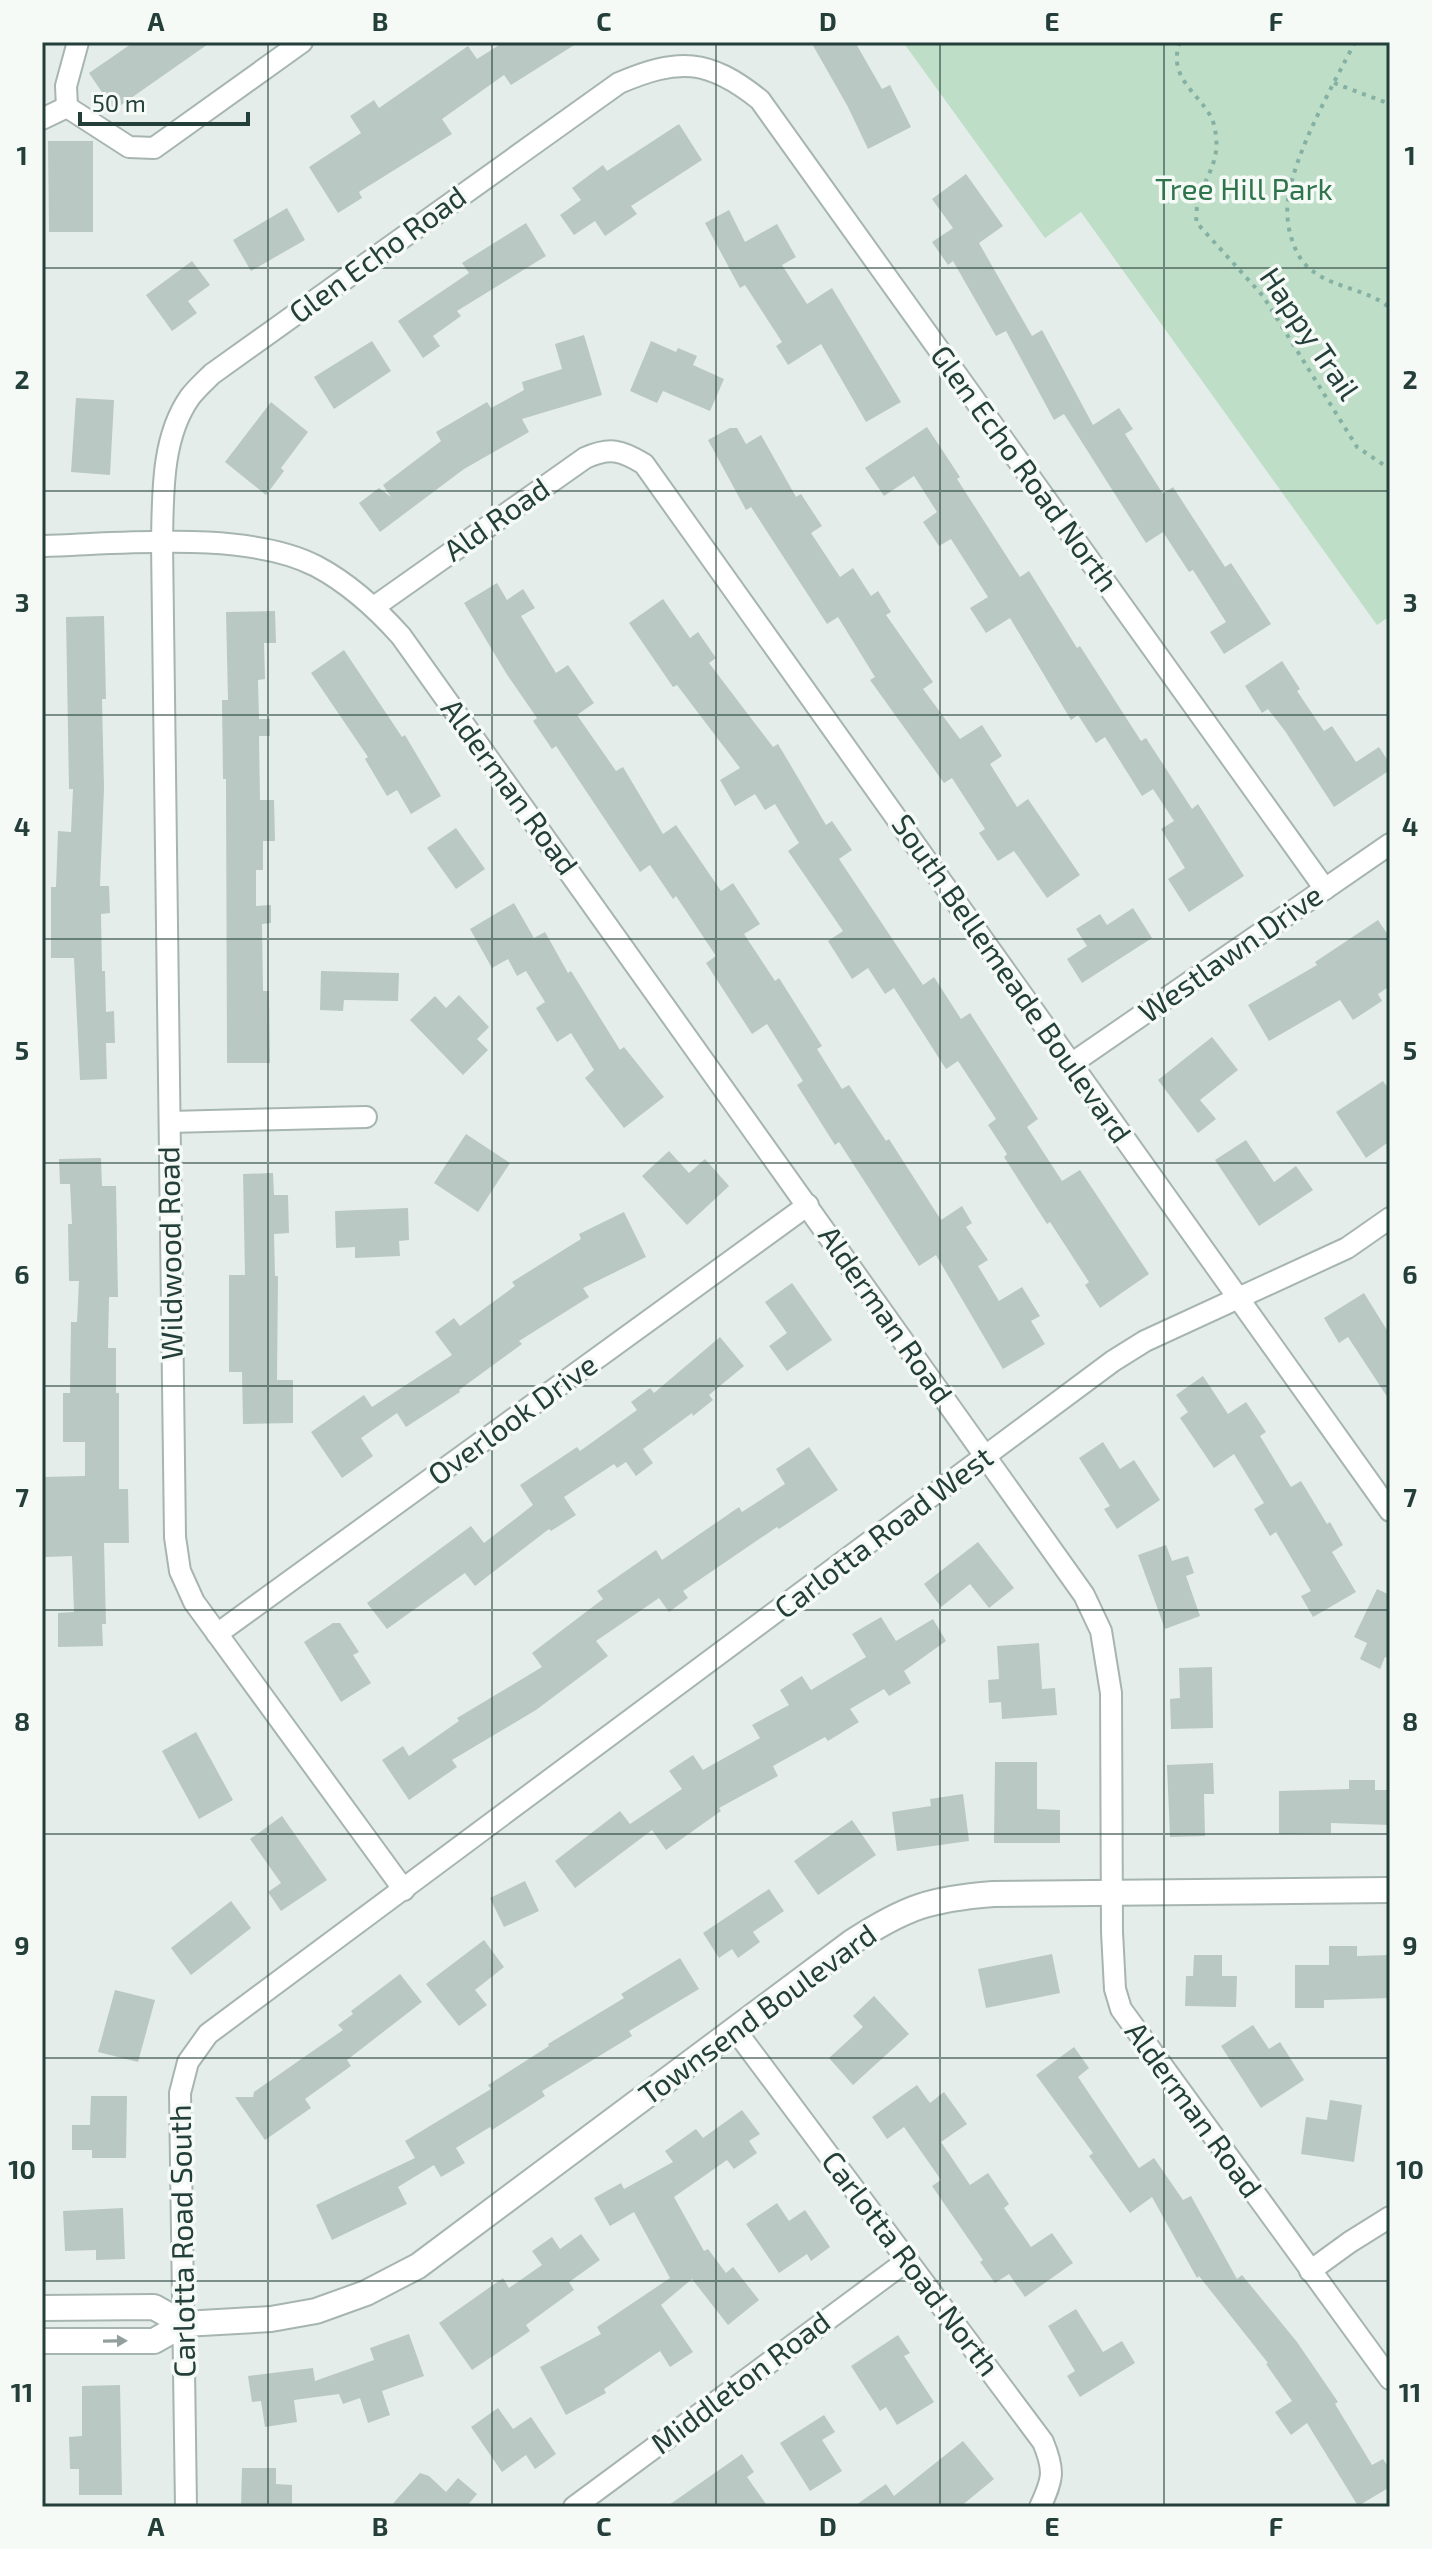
<svg xmlns="http://www.w3.org/2000/svg" width="1432" height="2549" viewBox="0 0 1432 2549" font-family="'Exo 2',sans-serif">
	<style>
		.green { fill: #bedec7 }
		.building { fill: #b9c8c3 }
		.lines { fill: none; stroke-linecap: round; stroke-linejoin: round }
		.minor-casing { stroke: #a7b5b1; stroke-width: 24 }
		.tertiary-casing { stroke: #a7b5b1; stroke-width: 28 }
		.path { stroke: #85b0a4; stroke-width: 4; stroke-dasharray: 4 6; stroke-linecap: butt }
		.minor { stroke: #fff; stroke-width: 20 }
		.tertiary { stroke: #fff; stroke-width: 24 }
		.oneway { fill: #929f9c }
		.grid { fill: none; stroke: #243f39; stroke-width: 2; stroke-opacity: 0.55 }
		.labels { text-anchor: middle; stroke-width: 7; stroke-linejoin: round; paint-order: stroke }
		.park-label { font-size: 30px; fill: #2e754c; stroke: #f5faf7 }
		.street-label { font-size: 30px; fill: #243f39; stroke: #f5faf7 }
		.neatline { fill: none; stroke: #243f39; stroke-width: 3 }
		.grid-label { font-size: 26px; text-anchor: middle; font-weight: bold; fill: #243f39 }
	</style>
	<rect width="100%" height="100%" fill="#e4edea"/>
	<!-- green -->
	<polygon class="green" points="903,42 1390,42 1390,616 1377,625 1081,212 1045,238"/>
	<!-- building -->
	<g class="building">
		<polygon points="134,42 211,42 114,110 89,73"/>
		<polygon points="504,42 579,42 511,85 504,75 442,119 452,134 359,192 362,198 338,213 309,167 361,133 350,116 374,100 379,108 468,46 477,59"/>
		<polygon points="811,42 855,42 882,89 890,85 911,127 868,149 848,107"/>
		<polygon points="679,124 702,160 631,206 637,214 605,236 595,221 574,235 560,215 581,200 572,188 603,165 607,171"/>
		<polygon points="48,141 93,141 93,232 49,232"/>
		<polygon points="966,174 1003,226 979,243 1032,336 1042,330 1093,425 1119,408 1133,429 1125,434 1163,494 1173,487 1225,567 1231,563 1271,624 1224,654 1210,632 1226,622 1193,570 1189,572 1163,532 1146,543 1064,414 1054,420 1006,331 996,336 953,261 948,265 932,242 953,228 932,199"/>
		<polygon points="287,208 305,240 251,271 233,240"/>
		<polygon points="729,210 745,242 777,224 796,257 782,265 807,304 832,288 901,402 866,422 821,344 788,365 776,346 782,342 745,285 740,288 705,223"/>
		<polygon points="526,223 546,256 457,311 461,316 433,336 440,346 423,358 398,321 469,273 462,263"/>
		<polygon points="192,261 210,285 188,301 197,313 172,331 146,295"/>
		<polygon points="584,335 602,395 522,419 529,432 464,469 380,532 359,503 379,488 391,497 383,485 441,441 436,432 487,402 491,408 524,390 522,382 562,369 555,344"/>
		<polygon points="372,341 391,371 334,409 314,377"/>
		<polygon points="651,341 676,352 678,348 697,356 693,365 724,379 710,411 663,391 657,403 630,391"/>
		<polygon points="76,398 114,400 110,475 71,472"/>
		<polygon points="271,402 308,432 281,468 284,471 266,495 225,462"/>
		<polygon points="927,427 960,477 957,479 1020,577 1029,571 1077,648 1080,646 1141,741 1146,738 1192,809 1198,804 1244,876 1189,912 1168,879 1185,868 1161,829 1174,821 1153,789 1142,796 1105,737 1096,743 1078,715 1071,720 1010,618 986,633 970,608 988,597 951,539 939,546 923,522 937,512 914,476 884,496 865,468"/>
		<polygon points="730,428 737,428 746,444 761,435 796,497 801,494 822,526 811,533 840,577 853,568 871,596 878,591 891,612 886,615 933,682 923,689 960,739 982,725 1002,756 990,764 1017,807 1028,799 1080,875 1047,898 1014,851 998,861 979,833 985,829 952,778 944,783 870,680 875,677 838,617 827,624 751,507 746,510 708,440"/>
		<polygon points="497,583 507,600 523,589 535,608 521,616 556,673 568,665 594,703 577,715 616,771 623,767 663,834 676,825 721,891 733,883 760,924 744,934 775,981 779,978 822,1046 817,1049 842,1089 849,1085 886,1141 889,1139 941,1220 962,1206 972,1223 966,1227 988,1260 978,1266 999,1301 1022,1287 1040,1316 1031,1321 1045,1344 1003,1369 936,1255 919,1266 839,1142 835,1145 797,1085 803,1081 767,1024 752,1034 706,963 716,956 676,896 673,899 650,865 640,872 556,746 552,749 533,721 537,718 506,673 464,603"/>
		<polygon points="663,599 690,638 698,632 716,658 709,663 773,747 778,744 826,825 832,821 852,850 839,859 923,985 934,977 961,1019 970,1013 1038,1119 1027,1127 1062,1181 1080,1170 1149,1274 1100,1308 1085,1285 1089,1282 1050,1222 1047,1224 1004,1157 1007,1154 988,1125 996,1119 958,1061 946,1069 894,988 885,994 868,968 852,979 828,941 843,931 788,851 799,843 775,804 765,810 755,794 735,806 720,780 740,768 677,685 673,687 629,623"/>
		<polygon points="275,611 276,643 264,643 265,679 258,680 259,719 270,719 270,736 259,736 260,800 274,800 275,841 263,841 263,870 256,870 256,906 271,905 271,923 262,924 263,991 269,991 270,1063 227,1063 226,779 223,779 222,700 228,700 226,612"/>
		<polygon points="104,616 106,699 102,699 104,788 100,886 109,886 110,913 101,914 102,971 105,971 106,1012 114,1011 115,1043 106,1043 107,1079 80,1080 74,958 51,958 51,887 56,887 58,831 71,832 73,789 69,789 66,617"/>
		<polygon points="344,650 402,737 405,735 441,796 411,814 397,790 387,796 365,759 368,757 311,673"/>
		<polygon points="1282,661 1300,689 1297,691 1324,731 1332,726 1356,762 1379,747 1390,764 1390,770 1334,807 1285,731 1268,709 1262,713 1245,686"/>
		<polygon points="456,828 485,869 456,889 427,848"/>
		<polygon points="514,903 534,938 545,932 568,973 571,971 620,1050 624,1047 664,1097 624,1128 585,1078 594,1070 571,1033 557,1042 536,1008 545,1002 526,971 517,976 508,959 492,968 470,929"/>
		<polygon points="1133,908 1152,938 1082,983 1067,959 1087,946 1076,929 1100,914 1107,925"/>
		<polygon points="1378,920 1390,938 1390,986 1378,994 1382,1001 1353,1020 1340,1000 1269,1041 1248,1005 1317,965 1315,962"/>
		<polygon points="321,971 399,973 398,1001 344,1000 343,1011 320,1010"/>
		<polygon points="459,995 489,1027 477,1039 488,1050 463,1075 410,1020 435,996 446,1008"/>
		<polygon points="1212,1037 1238,1070 1200,1100 1216,1119 1198,1133 1158,1080"/>
		<polygon points="1383,1081 1390,1091 1390,1141 1366,1158 1336,1112"/>
		<polygon points="466,1134 510,1163 478,1212 434,1183"/>
		<polygon points="1246,1140 1274,1182 1296,1166 1313,1190 1259,1226 1215,1160"/>
		<polygon points="669,1151 689,1173 705,1159 729,1186 687,1225 642,1176"/>
		<polygon points="101,1158 102,1186 116,1186 118,1297 109,1297 108,1348 116,1348 116,1393 119,1393 119,1489 128,1489 129,1543 104,1543 106,1624 102,1624 103,1646 58,1647 58,1613 74,1612 72,1556 45,1557 43,1477 85,1476 85,1442 63,1442 63,1393 70,1393 71,1322 77,1322 79,1281 69,1281 68,1224 72,1224 70,1184 60,1184 59,1159"/>
		<polygon points="273,1173 274,1195 288,1195 289,1233 274,1234 275,1276 278,1276 277,1380 293,1380 293,1423 243,1424 242,1372 229,1372 229,1275 245,1275 243,1174"/>
		<polygon points="408,1208 409,1240 399,1241 400,1256 355,1258 355,1247 336,1248 335,1211"/>
		<polygon points="624,1212 646,1257 583,1288 589,1297 519,1341 522,1344 459,1390 460,1392 406,1427 397,1413 361,1438 373,1456 342,1478 311,1432 364,1395 372,1407 452,1355 435,1332 454,1318 460,1326 515,1286 512,1282 581,1239 579,1234"/>
		<polygon points="792,1283 832,1340 787,1371 769,1346 787,1333 765,1302"/>
		<polygon points="1364,1293 1390,1335 1390,1401 1348,1337 1339,1343 1324,1318"/>
		<polygon points="720,1337 744,1366 709,1395 713,1400 693,1416 692,1413 643,1449 653,1463 636,1476 626,1462 617,1468 614,1464 564,1497 576,1515 551,1531 549,1529 475,1586 465,1573 387,1629 367,1603 471,1526 484,1543 533,1505 520,1485 577,1447 580,1451 637,1410 631,1402 650,1388 654,1393"/>
		<polygon points="1203,1376 1228,1414 1246,1402 1266,1432 1260,1436 1291,1487 1301,1481 1327,1524 1330,1522 1343,1545 1332,1552 1356,1592 1313,1617 1301,1596 1311,1591 1276,1532 1270,1536 1254,1509 1264,1503 1234,1454 1214,1468 1180,1418 1188,1412 1176,1395"/>
		<polygon points="1103,1442 1120,1469 1134,1460 1160,1500 1117,1529 1104,1509 1110,1506 1079,1458"/>
		<polygon points="809,1447 838,1490 779,1529 777,1527 683,1591 688,1598 669,1612 659,1598 596,1641 608,1656 536,1710 452,1760 457,1767 409,1800 382,1760 403,1746 409,1756 459,1721 457,1718 542,1667 532,1653 603,1599 597,1591 656,1550 662,1560 739,1507 742,1512 785,1484 776,1469"/>
		<polygon points="978,1542 1014,1588 989,1608 970,1584 941,1607 924,1584"/>
		<polygon points="1166,1545 1172,1561 1188,1556 1194,1573 1186,1576 1200,1616 1165,1629 1138,1555"/>
		<polygon points="1377,1589 1390,1595 1390,1659 1385,1657 1380,1669 1360,1659 1367,1643 1354,1637"/>
		<polygon points="881,1617 896,1641 933,1619 946,1641 904,1671 911,1683 889,1696 884,1689 850,1709 859,1722 828,1741 825,1737 773,1766 778,1776 719,1808 721,1811 666,1850 652,1830 575,1888 555,1861 620,1811 630,1824 682,1789 669,1771 693,1755 703,1770 760,1738 752,1725 789,1705 780,1690 802,1676 811,1690 866,1657 852,1634"/>
		<polygon points="333,1623 340,1623 359,1652 353,1655 371,1683 341,1702 304,1642"/>
		<polygon points="1039,1643 1042,1689 1055,1688 1057,1715 1002,1719 1001,1702 989,1703 988,1680 999,1679 997,1646"/>
		<polygon points="1212,1667 1213,1728 1171,1729 1170,1699 1180,1698 1179,1668"/>
		<polygon points="196,1732 233,1800 199,1819 162,1751"/>
		<polygon points="995,1762 1037,1762 1037,1809 1060,1810 1060,1843 994,1843"/>
		<polygon points="1213,1763 1214,1794 1204,1794 1205,1836 1170,1837 1167,1765"/>
		<polygon points="1349,1780 1375,1780 1375,1790 1390,1790 1390,1825 1331,1823 1331,1833 1279,1834 1279,1791 1349,1789"/>
		<polygon points="963,1794 969,1841 897,1851 892,1812 931,1806 930,1799"/>
		<polygon points="282,1816 327,1880 281,1911 268,1892 281,1883 250,1839"/>
		<polygon points="852,1820 876,1855 818,1895 794,1861"/>
		<polygon points="525,1881 539,1911 504,1927 490,1898"/>
		<polygon points="769,1889 784,1911 753,1932 760,1942 738,1958 732,1949 719,1958 703,1933"/>
		<polygon points="231,1901 251,1928 191,1975 171,1948"/>
		<polygon points="484,1940 504,1967 475,1990 487,2005 459,2026 426,1984"/>
		<polygon points="1329,1946 1357,1946 1357,1956 1390,1955 1390,1998 1324,2000 1324,2008 1295,2008 1295,1965 1329,1965"/>
		<polygon points="1052,1954 1060,1993 986,2008 978,1969"/>
		<polygon points="1194,1955 1222,1955 1222,1976 1237,1976 1236,2007 1185,2006 1186,1976 1193,1976"/>
		<polygon points="680,1958 699,1989 629,2031 632,2036 542,2091 545,2096 492,2130 490,2127 456,2148 465,2163 441,2177 434,2165 398,2187 407,2204 332,2240 316,2205 415,2158 405,2141 491,2089 488,2085 549,2046 548,2044 624,1998 621,1994"/>
		<polygon points="400,1974 422,2002 347,2060 351,2066 305,2099 311,2108 265,2140 235,2097 253,2097 254,2092 343,2030 338,2025 353,2014 351,2011"/>
		<polygon points="115,1990 155,2000 138,2062 98,2052"/>
		<polygon points="874,1996 909,2034 853,2085 829,2058 863,2027 853,2016"/>
		<polygon points="1253,2025 1269,2049 1280,2042 1304,2080 1261,2108 1221,2046"/>
		<polygon points="1074,2047 1089,2068 1078,2077 1139,2168 1154,2158 1183,2200 1191,2196 1237,2279 1242,2275 1297,2342 1338,2402 1335,2404 1372,2465 1383,2459 1390,2469 1390,2487 1358,2506 1307,2423 1291,2435 1275,2412 1292,2401 1266,2364 1268,2363 1199,2276 1197,2278 1152,2197 1130,2213 1089,2156 1093,2153 1036,2075"/>
		<polygon points="917,2085 930,2103 944,2092 967,2124 941,2142 970,2185 988,2173 1009,2204 1004,2208 1031,2247 1052,2233 1073,2263 1025,2297 1009,2274 995,2283 980,2262 983,2260 932,2186 941,2180 904,2127 887,2139 872,2117"/>
		<polygon points="91,2096 127,2096 126,2158 92,2158 92,2150 72,2150 72,2125 90,2125"/>
		<polygon points="1330,2100 1362,2105 1354,2162 1301,2154 1306,2117 1327,2120"/>
		<polygon points="742,2110 760,2134 749,2141 757,2153 734,2169 727,2160 674,2197 704,2251 708,2249 726,2273 733,2267 759,2300 728,2325 692,2279 661,2305 693,2352 670,2367 660,2351 604,2389 606,2393 566,2415 540,2367 601,2334 597,2327 670,2278 634,2212 610,2226 594,2198 621,2183 624,2189 673,2162 665,2151 696,2129 703,2138"/>
		<polygon points="777,2203 789,2221 805,2210 830,2247 811,2261 807,2254 779,2273 746,2224"/>
		<polygon points="123,2208 125,2259 96,2260 96,2250 65,2251 63,2211"/>
		<polygon points="581,2234 600,2260 569,2282 574,2290 526,2325 530,2331 472,2370 439,2323 503,2278 509,2288 542,2265 532,2251 552,2237 560,2249"/>
		<polygon points="1076,2309 1103,2352 1122,2341 1135,2363 1080,2397 1067,2376 1075,2371 1048,2326"/>
		<polygon points="409,2334 424,2376 382,2391 390,2415 368,2423 360,2398 343,2404 339,2394 294,2400 297,2422 265,2427 261,2401 252,2402 248,2376 313,2368 315,2381 374,2360 370,2348"/>
		<polygon points="898,2335 910,2353 904,2356 934,2402 897,2425 886,2407 880,2411 851,2366"/>
		<polygon points="120,2385 122,2495 79,2495 79,2469 70,2469 69,2437 82,2436 82,2386"/>
		<polygon points="498,2408 513,2429 531,2417 556,2454 535,2469 526,2455 502,2472 471,2427"/>
		<polygon points="824,2415 835,2432 822,2440 842,2471 810,2491 780,2443"/>
		<polygon points="963,2441 994,2479 960,2507 853,2507 886,2484 894,2496"/>
		<polygon points="742,2454 754,2472 747,2477 768,2507 666,2507"/>
		<polygon points="242,2468 276,2468 276,2484 292,2485 292,2507 241,2507"/>
		<polygon points="420,2473 429,2476 446,2492 458,2478 477,2494 466,2507 390,2507"/>
	</g>
	<g class="lines">
		<!-- minor casing -->
		<g class="minor-casing">
			<g id="minor">
				<polyline points="67,107 129,147 154,148 302,42"/>
				<polyline points="67,107 66,86 78,42"/>
				<polyline points="42,119 67,107"/>
				<path d="M 42,546 C 120,544 247,530 316,566 C 350,584 376,608 401,636 L 1084,1595 L 1101,1631 L 1111,1693 L 1112,1932 L 1115,1989 L 1121,2009 L 1390,2379"/>
				<path d="M 374,607 L 585,458 C 610,447 621,450 644,464 L 1390,1511"/>
				<polyline points="1071,1064 1390,844"/>
				<polyline points="170,1122 366,1117"/>
				<polyline points="217,1634 808,1205"/>
				<path d="M 404,1890 L 194,1602 L 180,1571 L 175,1537 L 162,543 C 163,495 161,438 190,397 C 196,389 205,381 212,374 L 619,83 C 678,58 708,58 760,100 L 1325,889"/>
				<path d="M 736,2031 L 1043,2442 C 1055,2471 1053,2479 1040,2507"/>
				<polyline points="1310,2271 1350,2242 1390,2217"/>
				<polyline points="186,2507 180,2093 188,2062 208,2034 1113,1361 1145,1341 1347,1248 1390,1218"/>
				<polyline points="574,2507 908,2260"/>
			</g>
		</g>
		<!-- tertiary casing -->
		<g class="tertiary-casing">
			<g id="tertiary">
				<polyline points="42,2308 154,2307 184,2324"/>
				<path d="M 42,2341 L 154,2341 L 184,2324 L 271,2319 L 316,2311 L 366,2293 L 418,2266 L 852,1942 C 906,1907 930,1899 993,1894 L 1390,1890"/>
			</g>
		</g>
		<!-- path -->
		<g class="path">
			<path d="M 1180,42 C 1165,81 1207,97 1214,125 C 1222,157 1209,171 1199,197 C 1196,205 1197,214 1196,222 L 1263,296 L 1357,447 L 1390,469"/>
			<path d="M 1355,42 C 1333,85 1294,153 1288,200 C 1285,220 1291,247 1304,263 C 1327,289 1366,287 1390,308"/>
			<polyline points="1334,83 1390,104"/>
		</g>
		<!-- minor -->
		<use href="#minor" class="minor"/>
		<!-- tertiary -->
		<use href="#tertiary" class="tertiary"/>
	</g>
	<!-- one-way arrows -->
	<defs><path id="oneway-solid" d="M-6-.8H1V-3.2L6.5 0L1 3.2V.8H-6Z" transform="scale(2)"/></defs>
	<use class="oneway" href="#oneway-solid" transform="translate(115 2341) rotate(-1)"/>
	<!-- grid -->
	<path class="grid" d="M 268,42 L 268,2507M 492,42 L 492,2507M 716,42 L 716,2507M 940,42 L 940,2507M 1164,42 L 1164,2507M 42,268 L 1390,268M 42,491 L 1390,491M 42,715 L 1390,715M 42,939 L 1390,939M 42,1163 L 1390,1163M 42,1386 L 1390,1386M 42,1610 L 1390,1610M 42,1834 L 1390,1834M 42,2058 L 1390,2058M 42,2281 L 1390,2281"/>
	<g class="labels">
		<!-- park labels -->
		<g class="park-label">
			<text x="1244" y="200">Tree Hill Park</text>
		</g>
		<!-- street labels -->
		<g class="street-label">
			<text transform="translate(378 255) rotate(-36)" y="10">Glen Echo Road</text>
			<text transform="translate(1309 334) rotate(56)" y="10">Happy Trail</text>
			<text transform="translate(1024 469) rotate(54)" y="10">Glen Echo Road North</text>
			<text transform="translate(497 520) rotate(-35)" y="10">Ald Road</text>
			<text transform="translate(509 787) rotate(54)" y="10">Alderman Road</text>
			<text transform="translate(1231 954) rotate(-35)" y="10">Westlawn Drive</text>
			<text transform="translate(1011 979) rotate(55)" y="10">South Bellemeade Boulevard</text>
			<text transform="translate(171 1253) rotate(-91)" y="10">Wildwood Road</text>
			<text transform="translate(885 1315) rotate(55)" y="10">Alderman Road</text>
			<text transform="translate(513 1420) rotate(-36)" y="10">Overlook Drive</text>
			<text transform="translate(884 1533) rotate(-37)" y="10">Carlotta Road West</text>
			<text transform="translate(758 2015) rotate(-36)" y="10">Townsend Boulevard</text>
			<text transform="translate(1193 2110) rotate(54)" y="10">Alderman Road</text>
			<text transform="translate(183 2241) rotate(-91)" y="10">Carlotta Road South</text>
			<text transform="translate(910 2264) rotate(53)" y="10">Carlotta Road North</text>
			<text transform="translate(741 2383) rotate(-37)" y="10">Middleton Road</text>
		</g>
	</g>
	<!-- border -->
	<rect width="1432" height="2549" fill="none" stroke="#f5faf7" stroke-width="88"/>
	<!-- scale -->
	<path d="M80 112v12h168v-12" fill="none" stroke="#243f39" stroke-width="4"/>
	<text x="92" y="112" font-size="24" fill="#243f39" stroke="#f5faf7" stroke-width="6" paint-order="stroke">50 m</text>
	<rect x="44" y="44" width="1344" height="2461" class="neatline"/>
	<g class="grid-label">
		<text x="156" y="31">A</text>
		<text x="380" y="31">B</text>
		<text x="604" y="31">C</text>
		<text x="828" y="31">D</text>
		<text x="1052" y="31">E</text>
		<text x="1276" y="31">F</text>
		<text x="22" y="165">1</text>
		<text x="1410" y="165">1</text>
		<text x="22" y="389">2</text>
		<text x="1410" y="389">2</text>
		<text x="22" y="612">3</text>
		<text x="1410" y="612">3</text>
		<text x="22" y="836">4</text>
		<text x="1410" y="836">4</text>
		<text x="22" y="1060">5</text>
		<text x="1410" y="1060">5</text>
		<text x="22" y="1284">6</text>
		<text x="1410" y="1284">6</text>
		<text x="22" y="1507">7</text>
		<text x="1410" y="1507">7</text>
		<text x="22" y="1731">8</text>
		<text x="1410" y="1731">8</text>
		<text x="22" y="1955">9</text>
		<text x="1410" y="1955">9</text>
		<text x="22" y="2179">10</text>
		<text x="1410" y="2179">10</text>
		<text x="22" y="2402">11</text>
		<text x="1410" y="2402">11</text>
		<text x="156" y="2536">A</text>
		<text x="380" y="2536">B</text>
		<text x="604" y="2536">C</text>
		<text x="828" y="2536">D</text>
		<text x="1052" y="2536">E</text>
		<text x="1276" y="2536">F</text>
	</g>
</svg>
